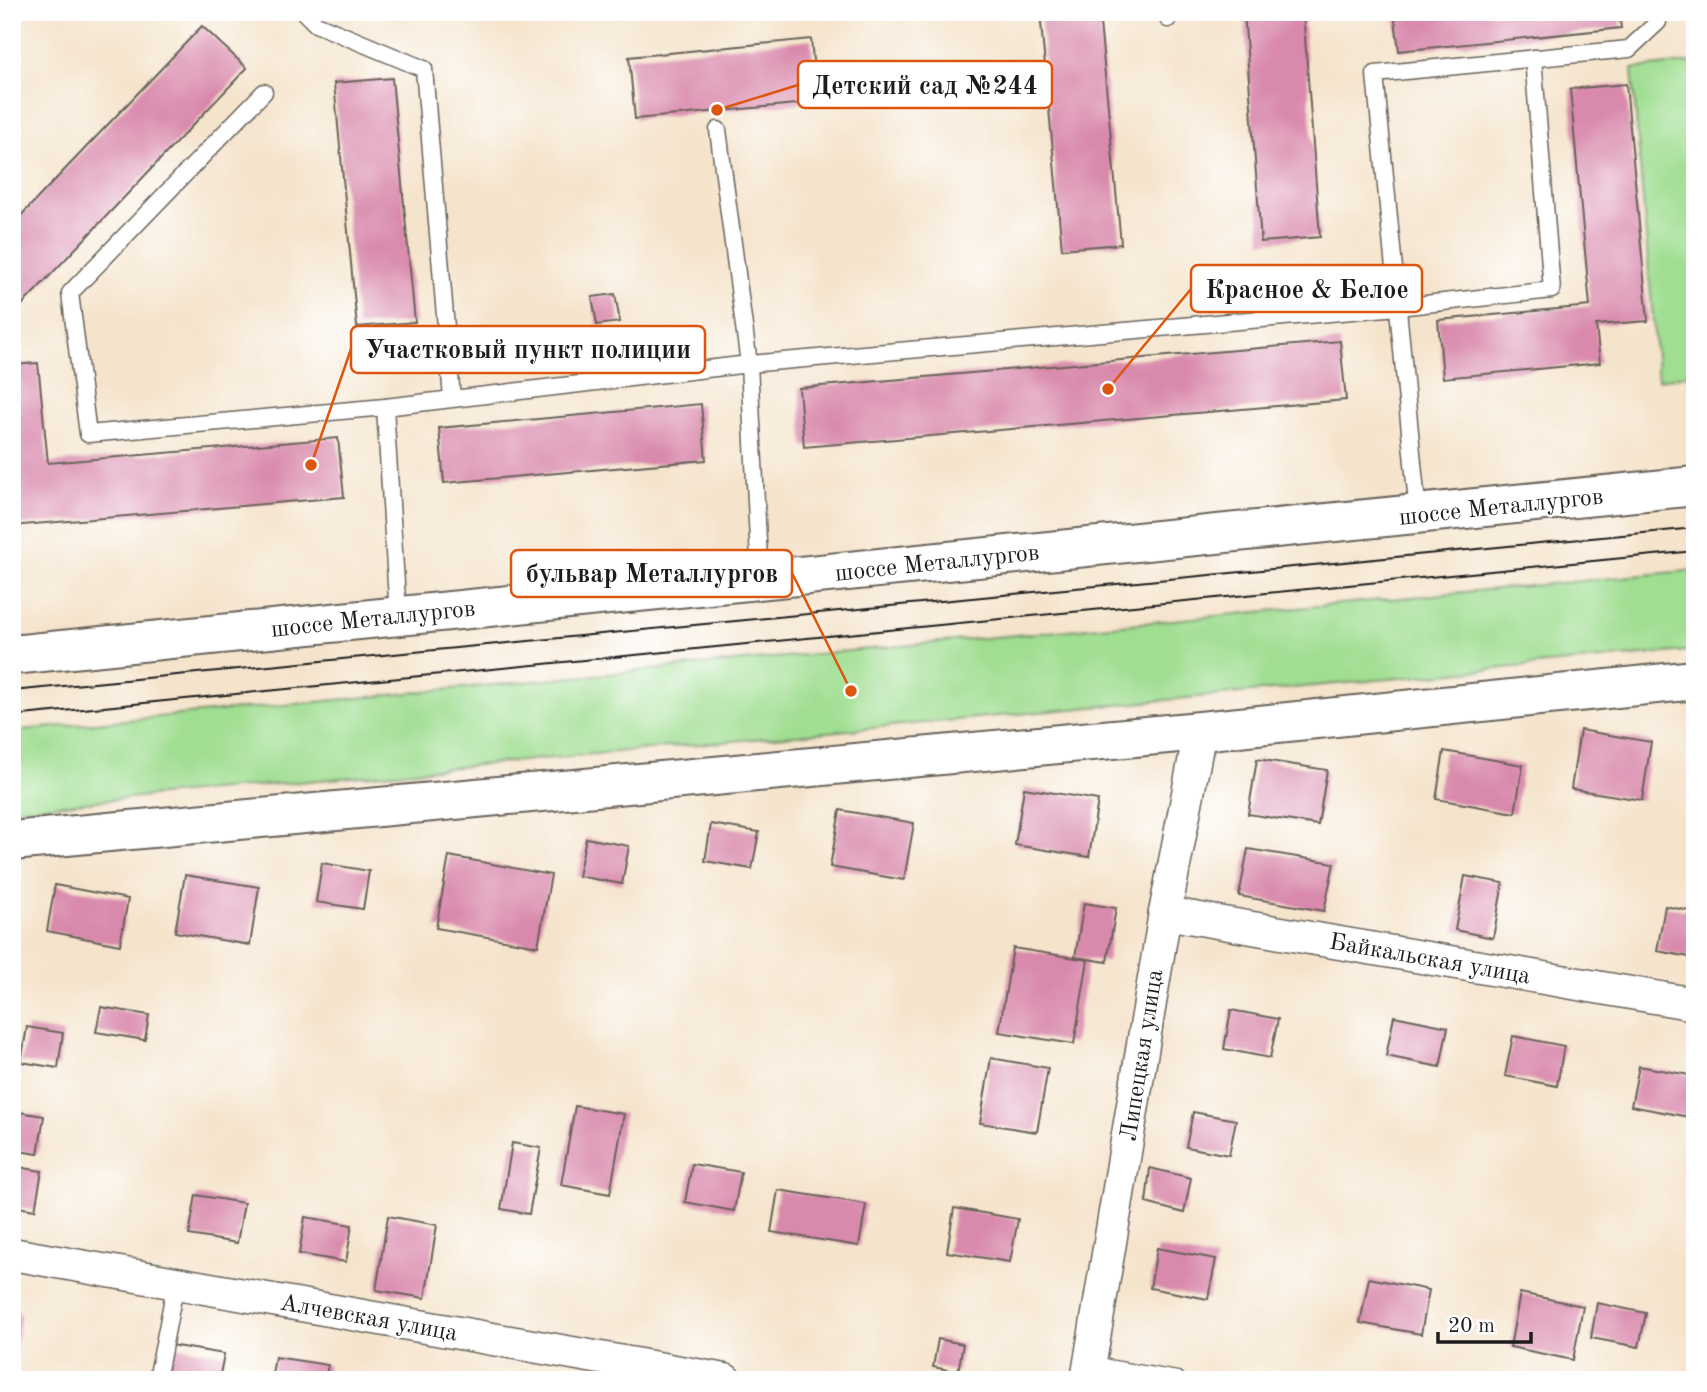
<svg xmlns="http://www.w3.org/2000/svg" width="1707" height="1392" viewBox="0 0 1707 1392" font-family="'Old Standard TT',serif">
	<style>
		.green { fill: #a0de92; stroke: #5e7d57; stroke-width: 2 }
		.building { fill: #d989ac }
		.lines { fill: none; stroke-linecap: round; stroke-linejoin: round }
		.service-casing { stroke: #68625a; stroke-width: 19 }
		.minor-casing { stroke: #68625a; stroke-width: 35 }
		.tertiary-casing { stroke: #68625a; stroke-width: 42 }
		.secondary-casing { stroke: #68625a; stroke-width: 42 }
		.service { stroke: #fff; stroke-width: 16 }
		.minor { stroke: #fff; stroke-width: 32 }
		.tertiary { stroke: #fff; stroke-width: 38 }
		.secondary { stroke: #fff; stroke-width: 38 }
		.tram { stroke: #1c1c1c; stroke-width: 2 }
		.labels { text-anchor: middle; stroke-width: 5; stroke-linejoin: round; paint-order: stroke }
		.street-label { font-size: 24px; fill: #1c1c1c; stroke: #fff }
		.leader { fill: none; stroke: #de560d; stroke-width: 2.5 }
		.callout-dot { fill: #de560d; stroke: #fff; stroke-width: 2.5 }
		.callout { fill: #fff; stroke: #de560d; stroke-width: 2.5 }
		.callout-label { font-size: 26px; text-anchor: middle; font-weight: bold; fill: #1c1c1c }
	</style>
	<rect width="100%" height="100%" fill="#fff"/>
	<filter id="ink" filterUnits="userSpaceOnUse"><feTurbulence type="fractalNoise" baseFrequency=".0143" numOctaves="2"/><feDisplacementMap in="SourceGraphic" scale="14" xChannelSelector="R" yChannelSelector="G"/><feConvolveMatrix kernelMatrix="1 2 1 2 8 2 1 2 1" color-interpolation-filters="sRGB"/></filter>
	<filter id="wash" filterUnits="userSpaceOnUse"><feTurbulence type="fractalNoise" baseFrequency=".00686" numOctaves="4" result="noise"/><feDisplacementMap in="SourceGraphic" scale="28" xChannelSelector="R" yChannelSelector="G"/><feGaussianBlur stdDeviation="1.57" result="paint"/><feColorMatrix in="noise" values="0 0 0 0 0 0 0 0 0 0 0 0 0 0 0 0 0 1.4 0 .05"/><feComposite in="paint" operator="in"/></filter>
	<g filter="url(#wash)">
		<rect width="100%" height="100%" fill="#f5e4cc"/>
		<!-- green -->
		<g class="green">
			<polygon points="1695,62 1695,373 1658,380 1632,69"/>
			<polygon points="1695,570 1695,650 12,809 12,731"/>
		</g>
		<g id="blocks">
			<!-- building -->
			<g class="building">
				<polygon points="1040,12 1099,12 1121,244 1062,249"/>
				<polygon points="1244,12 1303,12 1320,237 1261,242"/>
				<polygon points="1394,12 1619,12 1621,28 1399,51"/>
				<polygon points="202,26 247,68 21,306 12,297 12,225"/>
				<polygon points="811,39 817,102 635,119 629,57"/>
				<polygon points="392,78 415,322 357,327 334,83"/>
				<polygon points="1626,84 1648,321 1596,325 1600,363 1443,378 1438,320 1590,306 1570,89"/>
				<polygon points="615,294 620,322 597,325 592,297"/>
				<polygon points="1340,341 1346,400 804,447 799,388"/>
				<polygon points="38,363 48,463 338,438 344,497 12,526 12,365"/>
				<polygon points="701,404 706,460 444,483 439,428"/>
				<polygon points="1580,730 1651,742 1642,800 1571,789"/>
				<polygon points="1444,751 1523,765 1515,813 1436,799"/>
				<polygon points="1257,759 1327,770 1318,825 1248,814"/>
				<polygon points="1024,788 1098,800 1089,857 1015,845"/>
				<polygon points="840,810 914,823 904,880 830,867"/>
				<polygon points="711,824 759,832 752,869 705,861"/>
				<polygon points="586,838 629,846 622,884 578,876"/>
				<polygon points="1248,849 1334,863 1324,911 1239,896"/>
				<polygon points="449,856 551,875 538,946 436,928"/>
				<polygon points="322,863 369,871 363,909 316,902"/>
				<polygon points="185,875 259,887 250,945 175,932"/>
				<polygon points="1465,876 1503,883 1493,938 1455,930"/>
				<polygon points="55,885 128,899 120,945 47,931"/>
				<polygon points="1084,903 1116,908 1107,962 1075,957"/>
				<polygon points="1665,906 1695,912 1695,958 1657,951"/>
				<polygon points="1013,948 1088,960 1074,1044 999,1032"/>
				<polygon points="101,1007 149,1015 145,1040 96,1032"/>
				<polygon points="1231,1010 1278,1019 1270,1058 1224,1049"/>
				<polygon points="1394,1016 1448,1027 1440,1067 1386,1056"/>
				<polygon points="27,1027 63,1033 58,1068 21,1062"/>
				<polygon points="1513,1036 1564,1046 1557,1086 1505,1076"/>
				<polygon points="991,1058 1048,1068 1037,1132 980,1123"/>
				<polygon points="1639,1066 1695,1076 1689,1117 1631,1106"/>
				<polygon points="575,1106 624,1114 610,1194 561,1185"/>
				<polygon points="13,1111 44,1116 38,1154 12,1150"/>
				<polygon points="1193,1112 1236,1120 1229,1155 1186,1147"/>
				<polygon points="512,1143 541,1148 529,1214 501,1209"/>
				<polygon points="692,1164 741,1172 734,1211 685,1202"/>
				<polygon points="12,1166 42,1171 35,1210 12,1206"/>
				<polygon points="1150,1168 1191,1178 1184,1213 1146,1203"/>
				<polygon points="778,1190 866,1204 859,1246 771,1232"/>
				<polygon points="196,1195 244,1203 237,1243 189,1235"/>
				<polygon points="954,1208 1018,1219 1010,1262 947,1252"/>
				<polygon points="388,1216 437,1225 425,1298 376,1290"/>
				<polygon points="305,1217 352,1225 346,1262 299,1254"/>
				<polygon points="1157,1248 1216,1259 1208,1299 1150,1288"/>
				<polygon points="1369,1278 1429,1290 1421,1334 1360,1323"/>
				<polygon points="1520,1293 1583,1306 1573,1360 1510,1347"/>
				<polygon points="1597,1303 1646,1313 1639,1347 1591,1338"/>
				<polygon points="12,1312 21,1313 14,1355 12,1354"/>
				<polygon points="938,1339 963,1344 958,1372 933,1367"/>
				<polygon points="170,1345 224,1354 219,1380 164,1380"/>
				<polygon points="275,1357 328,1365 325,1380 271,1380"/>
			</g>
		</g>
	</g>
	<g filter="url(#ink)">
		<use href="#blocks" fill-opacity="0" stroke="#68625a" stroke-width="2"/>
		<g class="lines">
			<!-- service casing -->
			<g class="service-casing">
				<g id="service">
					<polyline points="304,12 316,24 424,69 452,398"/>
					<polyline points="1167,12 1168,19"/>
					<polyline points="264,92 70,293 88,434 385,407 749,364 1398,307 1552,290 1533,58"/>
					<polyline points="718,130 749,364 760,580"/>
					<polyline points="385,407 398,616"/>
					<polyline points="1418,514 1375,74 1629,49 1658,22 1657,12"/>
					<polyline points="1090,1365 1177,1380"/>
					<polyline points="157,1380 176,1282"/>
				</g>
			</g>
			<!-- minor casing -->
			<g class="minor-casing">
				<g id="minor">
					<polyline points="1165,913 1695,1004"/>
					<polyline points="12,1254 725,1380"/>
					<polyline points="1087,1380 1165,913 1200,731"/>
				</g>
			</g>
			<!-- tertiary casing -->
			<g class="tertiary-casing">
				<polyline id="tertiary" points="12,841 1200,731 1695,680"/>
			</g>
			<!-- secondary casing -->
			<g class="secondary-casing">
				<polyline id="secondary" points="12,655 1695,486"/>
			</g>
			<!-- service -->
			<use href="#service" class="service"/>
			<!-- minor -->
			<use href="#minor" class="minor"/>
			<!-- tertiary -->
			<use href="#tertiary" class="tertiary"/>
			<!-- secondary -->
			<use href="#secondary" class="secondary"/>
			<!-- tram -->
			<g class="tram">
				<polyline points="12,691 1695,528"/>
				<polyline points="12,716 1695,551"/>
			</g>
		</g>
	</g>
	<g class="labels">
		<!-- street labels -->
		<g class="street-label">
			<text transform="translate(1501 506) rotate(-6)" y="8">шоссе Металлургов</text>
			<text transform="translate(937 562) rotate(-6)" y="8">шоссе Металлургов</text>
			<text transform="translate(373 618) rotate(-6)" y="8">шоссе Металлургов</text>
			<text transform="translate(1430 958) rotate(10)" y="8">Байкальская улица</text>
			<text transform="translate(1141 1055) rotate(-81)" y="8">Липецкая улица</text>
			<text transform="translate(369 1317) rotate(10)" y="8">Алчевская улица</text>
		</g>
	</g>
	<!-- callouts -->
	<path class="leader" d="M717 110L798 85M1108 389L1191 289M311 465L351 349M851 691L792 573"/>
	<g class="callout-dot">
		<circle cx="717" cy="110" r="7"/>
		<circle cx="1108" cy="389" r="7"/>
		<circle cx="311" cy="465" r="7"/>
		<circle cx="851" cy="691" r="7"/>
	</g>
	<g class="callout">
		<rect x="798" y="61" width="254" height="47" rx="7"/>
		<rect x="1191" y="265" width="231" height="47" rx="7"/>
		<rect x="351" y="326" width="354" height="47" rx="7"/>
		<rect x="511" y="550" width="281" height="47" rx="7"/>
	</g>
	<g class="callout-label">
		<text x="925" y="94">Детский сад №244</text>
		<text x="1307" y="298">Красное &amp; Белое</text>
		<text x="528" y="358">Участковый пункт полиции</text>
		<text x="652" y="582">бульвар Металлургов</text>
	</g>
	<!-- margin -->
	<rect width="1707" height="1392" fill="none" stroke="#fff" stroke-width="42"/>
	<!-- scale -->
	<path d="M1438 1332v10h93v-10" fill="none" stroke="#1c1c1c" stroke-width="3.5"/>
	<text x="1448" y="1332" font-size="21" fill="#1c1c1c" stroke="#ffffff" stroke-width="5" paint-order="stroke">20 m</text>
</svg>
